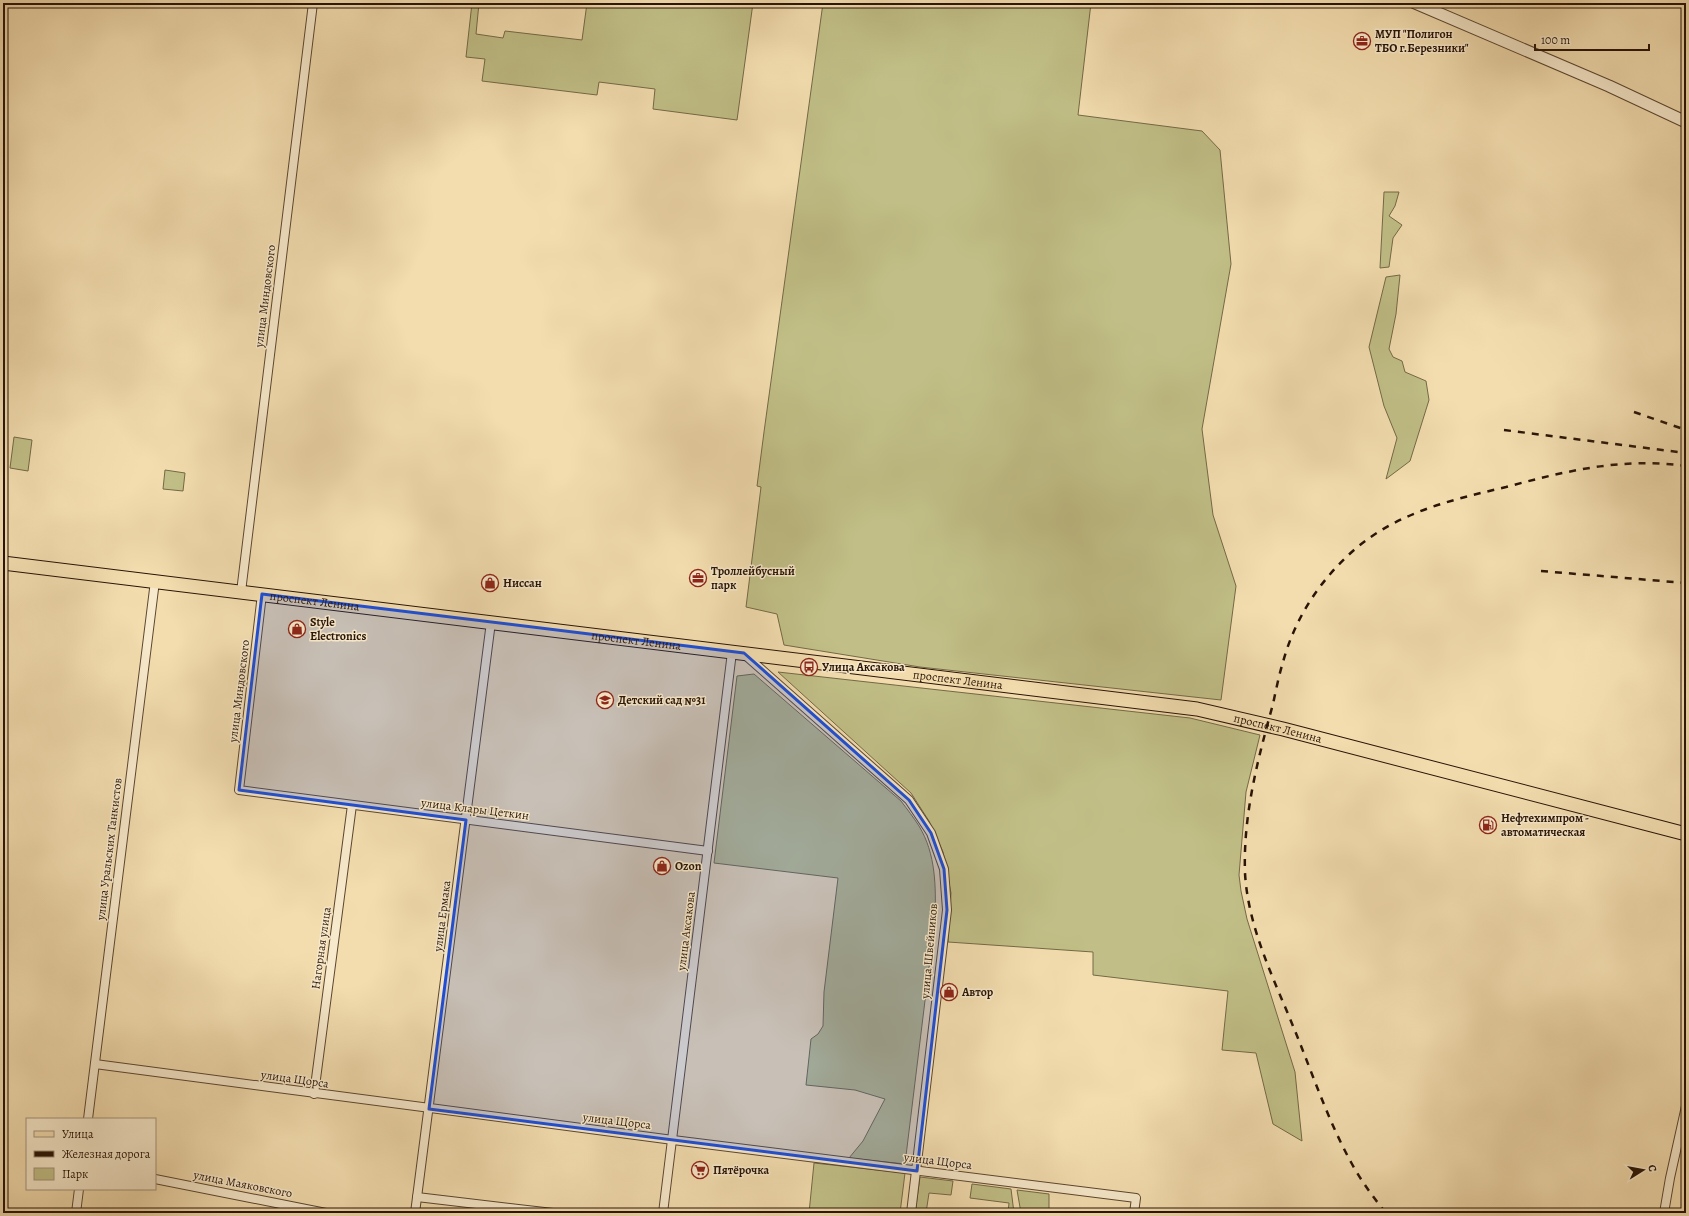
<svg xmlns="http://www.w3.org/2000/svg" width="1689" height="1216" viewBox="0 0 1689 1216" font-family="Alegreya,serif">
	<style>
		.green { fill: #c1bf87; stroke: #746946 }
		.lines { fill: none; stroke-linecap: round; stroke-linejoin: round }
		.minor-casing { stroke: #5b4630; stroke-width: 10 }
		.tertiary-casing { stroke: #5b4630; stroke-width: 13 }
		.primary-casing { stroke: #281306; stroke-width: 15 }
		.minor { stroke: #f7e9cb; stroke-width: 8 }
		.tertiary { stroke: #f7e9cb; stroke-width: 11 }
		.primary { stroke: #f3ddaf; stroke-width: 13 }
		.rail { stroke: #281306; stroke-width: 2.5; stroke-dasharray: 7 7; stroke-linecap: butt }
		.marked { fill: #1d4ed8; fill-opacity: 0.2; stroke: #1d4ed8; stroke-width: 3; stroke-linejoin: round }
		.labels { text-anchor: middle; stroke-width: 3; stroke-linejoin: round; paint-order: stroke }
		.poi-label { font-size: 12px; font-weight: bold; fill: #281306; stroke: #f7e9cb; text-anchor: start }
		.street-label { font-size: 12px; fill: #281306; stroke: #f7e9cb }
	</style>
	<rect width="100%" height="100%" fill="#f3ddaf"/>
	<filter id="stains"><feTurbulence type="fractalNoise" baseFrequency=".005" numOctaves="4"/><feColorMatrix values="0 0 0 0 .2 0 0 0 0 .09 0 0 0 0 .02 0 0 0 .5 -.17"/></filter>
	<radialGradient id="worn" r=".72"><stop offset=".6" stop-color="#630" stop-opacity="0"/><stop offset="1" stop-color="#630" stop-opacity=".3"/></radialGradient>
	<!-- green -->
	<g class="green">
		<polygon points="472,3 479,3 476,34 503,38 505,31 582,40 587,3 753,3 737,120 653,109 655,89 599,82 597,95 482,81 485,59 466,57"/>
		<polygon points="823,3 1091,3 1078,115 1202,131 1220,150 1231,264 1202,429 1213,515 1236,586 1221,700 920,667 784,645 777,614 746,607 761,487 757,486 764,432"/>
		<polygon points="1384,192 1399,192 1395,206 1389,216 1402,225 1393,238 1389,267 1380,268"/>
		<polygon points="1400,275 1396,314 1389,349 1393,357 1402,361 1405,372 1426,381 1429,400 1410,461 1386,479 1397,438 1384,406 1369,347 1386,277"/>
		<polygon points="14,437 32,440 28,471 10,468"/>
		<polygon points="165,470 185,473 183,491 163,489"/>
		<polygon points="778,672 1190,718 1260,735 1246,792 1239,875 1241,891 1247,919 1295,1072 1302,1141 1273,1124 1256,1053 1222,1050 1228,991 1093,975 1093,952 948,942 951,893 943,852 929,821 911,793"/>
		<path d="M 754,674 L 901,801 C 907,809 914,818 919,826 C 936,854 936,887 935,919 L 905,1164 L 849,1158 L 863,1141 L 885,1099 L 855,1090 L 806,1085 L 811,1039 L 818,1034 L 823,1026 L 824,992 L 838,878 L 714,863 L 737,676 Z"/>
		<polygon points="814,1163 905,1173 900,1213 809,1213"/>
		<polygon points="920,1177 953,1181 951,1195 929,1193 926,1213 915,1213"/>
		<polygon points="972,1184 1011,1189 1014,1213 1008,1213 1009,1203 970,1198"/>
		<polygon points="1017,1190 1049,1194 1049,1213 1021,1213"/>
	</g>
	<g class="lines">
		<!-- minor casing -->
		<g class="minor-casing">
			<g id="minor">
				<polyline points="241,592 313,3"/>
				<polyline points="262,594 239,790 708,851"/>
				<polyline points="744,654 909,800 931,833 944,869 947,910 911,1213"/>
				<polyline points="95,1064 673,1140 1136,1198 1134,1213"/>
				<polyline points="314,1094 352,805"/>
				<polyline points="88,1119 155,581"/>
				<polyline points="155,1179 326,1213"/>
				<polyline points="417,1197 553,1213"/>
				<polyline points="76,1213 79,1189"/>
				<polyline points="415,1213 491,622"/>
				<polyline points="663,1213 732,652"/>
				<polyline points="1664,1213 1670,1178 1686,1106"/>
			</g>
		</g>
		<!-- tertiary casing -->
		<g class="tertiary-casing">
			<polyline id="tertiary" points="1415,3 1609,86 1686,122"/>
		</g>
		<!-- primary casing -->
		<g class="primary-casing">
			<g id="primary">
				<path id="s1" d="M 3,563 L 1197,709 L 1283,729 L 1686,834"/>
			</g>
		</g>
		<!-- minor -->
		<use href="#minor" class="minor"/>
		<!-- tertiary -->
		<use href="#tertiary" class="tertiary"/>
		<!-- primary -->
		<use href="#primary" class="primary"/>
		<!-- rail -->
		<g class="rail">
			<polyline points="1634,412 1686,430"/>
			<polyline points="1504,430 1686,453"/>
			<polyline points="1541,571 1686,583"/>
			<path d="M 1386,1213 C 1373,1197 1362,1182 1352,1164 C 1328,1121 1312,1072 1293,1026 C 1273,977 1248,927 1245,873 C 1243,814 1258,759 1273,704 C 1276,690 1279,675 1283,662 C 1295,618 1320,580 1354,550 C 1398,512 1451,500 1506,487 C 1566,471 1623,457 1686,466"/>
		</g>
	</g>
	<!-- marked area -->
	<path class="marked" d="M 262,594 L 744,653 L 909,800 L 931,833 L 944,869 L 947,910 L 917,1171 L 429,1109 L 466,820 L 239,790 Z"/>
	<!-- icons -->
	<defs>
		<g id="office-ring" transform="scale(0.9)"><circle r="9.5" fill="#f7e9cb" stroke="#8f2418" stroke-width="1.5"/><path d="M-6-3h4V-5.5h4V-3h4V5H-6ZM-1-4.5V-3h2v-1.5ZM-6 0V1H6V0Z" fill="#8f2418"/></g>
		<g id="shop-ring" transform="scale(0.9)"><circle r="9.5" fill="#f7e9cb" stroke="#8f2418" stroke-width="1.5"/><path d="M-5-2.5h2.3a2.7 3.5 0 0 1 5.4 0H5L5.5 6h-11ZM-1.5-2.5h3a1.5 2.3 0 0 0-3 0Z" fill="#8f2418"/></g>
		<g id="bus-ring" transform="scale(0.9)"><circle r="9.5" fill="#f7e9cb" stroke="#8f2418" stroke-width="1.5"/><path d="M-5-6H5V4H4V6H2V4H-2V6H-4V4H-5ZM-3.5-4V0h7V-4ZM-3.5 1.2v1.5H-2V1.2ZM2 1.2v1.5H3.5V1.2Z" fill="#8f2418"/></g>
		<g id="school-ring" transform="scale(0.9)"><circle r="9.5" fill="#f7e9cb" stroke="#8f2418" stroke-width="1.5"/><path d="M0-5L7-2L0 1L-7-2ZM-4 1L0 2.5L4 1V4Q0 6-4 4Z" fill="#8f2418"/></g>
		<g id="fuel-ring" transform="scale(0.9)"><circle r="9.5" fill="#f7e9cb" stroke="#8f2418" stroke-width="1.5"/><path d="M-5.5-6h7V0h2V4h1.3V-2.5L3-4.5l.8-.8L6-3V5H2.5V1h-1V6h-7ZM-4.2-4.7v3.2H.2V-4.7Z" fill="#8f2418"/></g>
		<g id="supermarket-ring" transform="scale(0.9)"><circle r="9.5" fill="#f7e9cb" stroke="#8f2418" stroke-width="1.5"/><path d="M-6-5.5h2.5l.6 2H6L4.5 2H-2.5L-4.4-4H-6ZM-1.5 3.2a1.3 1.3 0 1 0 .1 0ZM3 3.2a1.3 1.3 0 1 0 .1 0Z" fill="#8f2418"/></g>
	</defs>
	<g fill-rule="evenodd">
		<use href="#office-ring" x="1362" y="41"/>
		<use href="#office-ring" x="698" y="578"/>
		<use href="#shop-ring" x="490" y="583"/>
		<use href="#shop-ring" x="297" y="629"/>
		<use href="#bus-ring" x="809" y="667"/>
		<use href="#school-ring" x="605" y="700"/>
		<use href="#fuel-ring" x="1488" y="825"/>
		<use href="#shop-ring" x="662" y="866"/>
		<use href="#shop-ring" x="949" y="992"/>
		<use href="#supermarket-ring" x="700" y="1170"/>
	</g>
	<g class="labels">
		<!-- poi labels -->
		<g class="poi-label">
			<text x="1375" y="38">МУП "Полигон<tspan x="1375" dy="14">ТБО г.Березники"</tspan></text>
			<text x="711" y="575">Троллейбусный<tspan x="711" dy="14">парк</tspan></text>
			<text x="503" y="587">Ниссан</text>
			<text x="310" y="626">Style<tspan x="310" dy="14">Electronics</tspan></text>
			<text x="822" y="671">Улица Аксакова</text>
			<text x="618" y="704">Детский сад №31</text>
			<text x="1501" y="822">Нефтехимпром -<tspan x="1501" dy="14">автоматическая</tspan></text>
			<text x="675" y="870">Ozon</text>
			<text x="962" y="996">Автор</text>
			<text x="713" y="1174">Пятёрочка</text>
		</g>
		<!-- street labels -->
		<g class="street-label">
			<text transform="translate(265 296) rotate(-83)" y="4">улица Миндовского</text>
			<text dy="4" stroke="none"><textPath href="#s1" startOffset="314">проспект Ленина</textPath></text>
			<text dy="4" stroke="none"><textPath href="#s1" startOffset="638">проспект Ленина</textPath></text>
			<text dy="4" stroke="none"><textPath href="#s1" startOffset="962">проспект Ленина</textPath></text>
			<text transform="translate(239 691) rotate(-83)" y="4">улица Миндовского</text>
			<text dy="4" stroke="none"><textPath href="#s1" startOffset="1286">проспект Ленина</textPath></text>
			<text transform="translate(475 809) rotate(7)" y="4">улица Клары Цеткин</text>
			<text transform="translate(109 849) rotate(-83)" y="4">улица Уральских Танкистов</text>
			<text transform="translate(442 916) rotate(-83)" y="4">улица Ермака</text>
			<text transform="translate(686 931) rotate(-83)" y="4">улица Аксакова</text>
			<text transform="translate(321 948) rotate(-82)" y="4">Нагорная улица</text>
			<text transform="translate(929 951) rotate(-85)" y="4">улица Швейников</text>
			<text transform="translate(295 1079) rotate(8)" y="4">улица Щорса</text>
			<text transform="translate(617 1121) rotate(7)" y="4">улица Щорса</text>
			<text transform="translate(938 1161) rotate(7)" y="4">улица Щорса</text>
			<text transform="translate(243 1184) rotate(11)" y="4">улица Маяковского</text>
		</g>
	</g>
	<!-- margin -->
	<rect width="1689" height="1216" fill="none" stroke="#f3ddaf" stroke-width="16"/>
	<rect x="4" y="4" width="1681" height="1208" fill="none" stroke="#281306" stroke-width="2"/>
	<rect x="8" y="8" width="1673" height="1200" fill="none" stroke="#281306"/>
	<!-- legend -->
	<rect x="26" y="1118" width="130" height="72" fill="#f7e9cb" stroke="#a4937c"/>
	<rect x="34" y="1131" width="20" height="6" fill="#f3ddaf" stroke="#a4937c"/>
	<text x="62" y="1138" font-size="12" fill="#281306">Улица</text>
	<rect x="34" y="1151" width="20" height="6" fill="#281306" stroke="#a4937c"/>
	<text x="62" y="1158" font-size="12" fill="#281306">Железная дорога</text>
	<rect x="34" y="1168" width="20" height="12" fill="#c1bf87" stroke="#a4937c"/>
	<text x="62" y="1178" font-size="12" fill="#281306">Парк</text>
	<!-- north arrow -->
	<g transform="translate(1643 1170) rotate(79)" stroke="#f7e9cb" stroke-width="3" paint-order="stroke">
	<path d="M0-3L7 15L0 10L-7 15Z" fill="#281306"/>
	<text y="-6" font-size="11" font-weight="bold" text-anchor="middle" fill="#281306">С</text>
	</g>
	<!-- scale -->
	<path d="M1535 44v6h114v-6" fill="none" stroke="#281306" stroke-width="2"/>
	<text x="1541" y="44" font-size="12" fill="#281306" stroke="#f7e9cb" stroke-width="3" paint-order="stroke">100 m</text>
	<rect width="100%" height="100%" filter="url(#stains)"/>
	<rect width="100%" height="100%" fill="url(#worn)"/>
</svg>
